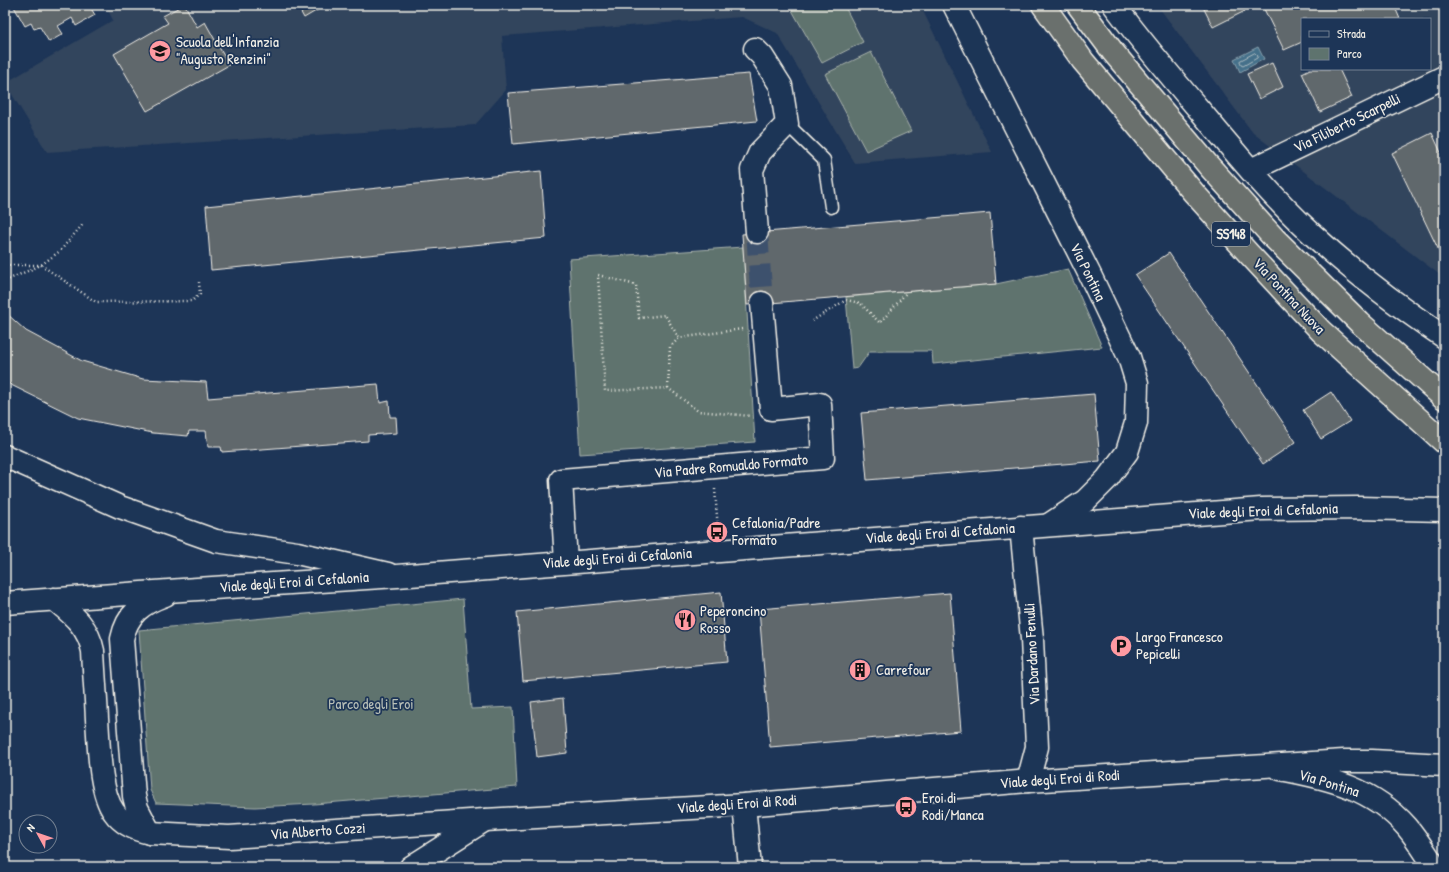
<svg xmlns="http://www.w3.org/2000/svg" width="1449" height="872" viewBox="0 0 1449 872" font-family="'Patrick Hand',sans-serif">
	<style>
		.built { fill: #31445d; fill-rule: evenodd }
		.green { fill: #5e736e; stroke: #a9b2ab }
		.water { fill: #446f8a; stroke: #8aa3b0 }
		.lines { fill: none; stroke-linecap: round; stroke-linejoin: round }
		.shore { stroke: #aebdc2; stroke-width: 1 }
		.building { fill: #61676c; stroke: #f4f1e8 }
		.minor-tunnel { stroke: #3d516d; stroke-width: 22; stroke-dasharray: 22 11; stroke-linecap: butt }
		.service-casing { stroke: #f4f1e8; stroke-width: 15 }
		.minor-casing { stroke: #f4f1e8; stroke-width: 25 }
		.tertiary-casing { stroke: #f4f1e8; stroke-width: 25 }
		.secondary-casing { stroke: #f4f1e8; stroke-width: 25 }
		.trunk-casing { stroke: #f4f1e8; stroke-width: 25 }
		.path { stroke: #f4f1e8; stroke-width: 2.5; stroke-dasharray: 1 3; stroke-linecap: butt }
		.service { stroke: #1d3557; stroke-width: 12 }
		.minor { stroke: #1d3557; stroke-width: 22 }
		.tertiary { stroke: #1d3557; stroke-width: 22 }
		.secondary { stroke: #1d3557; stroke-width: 22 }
		.trunk { stroke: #6a706d; stroke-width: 22 }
		.labels { text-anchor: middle; stroke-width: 3.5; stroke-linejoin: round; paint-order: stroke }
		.shield { fill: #1d3557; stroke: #b4b9bc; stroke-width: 1 }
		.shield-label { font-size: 14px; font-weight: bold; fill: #f4f1e8 }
		.poi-label { font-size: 15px; fill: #f4f1e8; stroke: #1d3557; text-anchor: start }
		.street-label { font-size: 15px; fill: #f4f1e8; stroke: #1d3557 }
		.park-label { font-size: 15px; fill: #b8bfb7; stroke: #1d3557 }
	</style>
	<rect width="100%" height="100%" fill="#1d3557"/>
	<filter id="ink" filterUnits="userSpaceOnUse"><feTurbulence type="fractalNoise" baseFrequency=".025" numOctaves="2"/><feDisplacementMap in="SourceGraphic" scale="8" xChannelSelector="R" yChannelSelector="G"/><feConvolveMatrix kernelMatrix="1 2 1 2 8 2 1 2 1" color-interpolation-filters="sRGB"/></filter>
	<g filter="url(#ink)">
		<!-- built -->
		<g class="built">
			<polygon points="105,5 920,5 992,152 855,163 777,33 742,17 502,36 506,90 475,125 47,152 5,83 113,20"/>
			<path d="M 1157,5 L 1444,5 L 1444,278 L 1253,133 ZM 1302,19 L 1430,19 L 1430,69 L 1302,69 Z"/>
		</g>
		<!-- green -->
		<g class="green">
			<polygon points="789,5 844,5 863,42 822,63"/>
			<polygon points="871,52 911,131 866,151 825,74"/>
			<polygon points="743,247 755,442 580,454 569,259"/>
			<polygon points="1068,269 1102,347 933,364 932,351 870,351 858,368 852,369 846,297 996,284"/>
			<polygon points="463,599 471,709 513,707 517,787 314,804 255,807 156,803 150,790 139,630"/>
		</g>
		<!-- water -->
		<polygon class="water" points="1258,47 1264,59 1240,72 1234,59"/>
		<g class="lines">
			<!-- shore -->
			<polygon class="shore" points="1255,53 1258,56 1257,58 1243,66 1241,65 1240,61"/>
		</g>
		<!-- building -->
		<g class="building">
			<polygon points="13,5 89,5 95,15 76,26 72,18 58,26 63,34 49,42 40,27 34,29 31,23 25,26"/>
			<polygon points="183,5 185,5 197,27 205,22 229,65 147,111 114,54 168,23 163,16"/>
			<polygon points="297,5 326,5 304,18"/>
			<polygon points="1202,5 1242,5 1245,11 1213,27"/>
			<polygon points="1273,5 1394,5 1400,19 1302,19 1302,42 1284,50 1264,9"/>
			<polygon points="1272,63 1283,87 1259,99 1247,74"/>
			<polygon points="1310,69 1339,69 1352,97 1320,112 1302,73"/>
			<polygon points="749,74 757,121 513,144 508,93"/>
			<polygon points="1432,133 1444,159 1444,256 1442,257 1392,153"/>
			<polygon points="541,171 546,238 211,270 206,206"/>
			<polygon points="990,213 996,284 747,305 742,234"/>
			<polygon points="1169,253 1296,442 1263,464 1135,275"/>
			<polygon points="5,312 26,331 82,361 143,379 206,382 208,398 378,384 380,403 389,401 390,417 396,417 397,433 368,435 368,441 222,452 221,447 208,447 206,431 189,431 188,436 153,433 78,418 11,385 5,381"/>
			<polygon points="1331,392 1350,421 1321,439 1303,410"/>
			<polygon points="1094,394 1100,461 867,480 861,413"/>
			<polygon points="721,592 727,662 523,681 517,612"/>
			<polygon points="950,593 961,731 770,747 759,609"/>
			<polygon points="563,698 567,753 537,757 531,702"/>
		</g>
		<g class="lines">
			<!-- minor-tunnel -->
			<polyline class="minor-tunnel" points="757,232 762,303"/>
			<!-- service casing -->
			<g class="service-casing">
				<polyline id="service" points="787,124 824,160 831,207"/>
			</g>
			<!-- minor casing -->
			<g class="minor-casing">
				<g id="minor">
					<polyline points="755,49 762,56 781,86 787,124 760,152 752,170 757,232"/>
					<polyline points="1251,170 1444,77"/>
					<polyline points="1021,527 1032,639 1037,747 1028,781"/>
					<polyline points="566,562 561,480 823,458 820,404 771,409 762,303"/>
					<polyline points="744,805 750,867"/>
				</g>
			</g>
			<!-- tertiary casing -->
			<g class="tertiary-casing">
				<g id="tertiary">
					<path d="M 1114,5 C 1142,42 1172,78 1202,113 C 1237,155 1272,197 1312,234 C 1353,272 1398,306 1444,337"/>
					<polyline points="5,456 120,507 216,541 297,553 388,574"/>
					<path d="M 1280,769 C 1329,778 1373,788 1407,827 C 1418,840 1426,854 1435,867"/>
					<polyline points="411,867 485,820"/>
				</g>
			</g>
			<!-- secondary casing -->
			<g class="secondary-casing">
				<g id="secondary">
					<polyline points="954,5 1090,275 1129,357 1137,383 1136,423 1127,452 1107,479 1085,501 1050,524"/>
					<path d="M 54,599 C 73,615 88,626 93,651 C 94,674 96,696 97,719 C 99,744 99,792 114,812 C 123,825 136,830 150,833 L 229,837 L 485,820 L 744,805 L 1028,781 L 1344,761 L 1372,761 L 1444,765"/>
					<polyline points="5,603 182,590 397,576 1261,509 1358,508 1444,510"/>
					<path d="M 150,833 L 137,808 L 134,796 L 122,639 C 127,614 142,603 165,595"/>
				</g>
			</g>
			<!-- trunk casing -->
			<g class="trunk-casing">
				<g id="trunk">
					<polyline points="1043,5 1083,61 1194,193 1249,254 1321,331 1444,442"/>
					<polyline points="1078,5 1113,52 1208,165 1274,238 1360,323 1444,398"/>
				</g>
			</g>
			<!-- path -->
			<g class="path">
				<polyline points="5,265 41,265 96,302 192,301 200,294 199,282"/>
				<polyline points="5,281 41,265 60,251 84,223"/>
				<polyline points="812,321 846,300 860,303 880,323 907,292"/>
				<polyline points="742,329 679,338 665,315 639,318 636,285 598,275 605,391 668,388 698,411 750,416"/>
				<polyline points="668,388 670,347 679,338"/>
				<polyline points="715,489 718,530"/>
			</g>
			<!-- service -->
			<use href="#service" class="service"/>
			<!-- minor -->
			<use href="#minor" class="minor"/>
			<!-- tertiary -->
			<use href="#tertiary" class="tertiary"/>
			<!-- secondary -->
			<use href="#secondary" class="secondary"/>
			<!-- trunk -->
			<use href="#trunk" class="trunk"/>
		</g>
	</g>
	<!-- icons -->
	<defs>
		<g id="school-disc" transform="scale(1.15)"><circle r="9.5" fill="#ff9aa2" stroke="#1d3557"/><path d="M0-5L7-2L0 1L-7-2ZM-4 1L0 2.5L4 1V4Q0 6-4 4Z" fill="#111"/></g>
		<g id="bus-disc" transform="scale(1.15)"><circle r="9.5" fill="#ff9aa2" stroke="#1d3557"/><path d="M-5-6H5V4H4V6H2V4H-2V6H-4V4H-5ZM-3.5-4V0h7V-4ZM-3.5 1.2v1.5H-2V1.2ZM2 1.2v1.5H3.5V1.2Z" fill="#111"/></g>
		<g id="restaurant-disc" transform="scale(1.15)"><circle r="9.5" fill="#ff9aa2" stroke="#1d3557"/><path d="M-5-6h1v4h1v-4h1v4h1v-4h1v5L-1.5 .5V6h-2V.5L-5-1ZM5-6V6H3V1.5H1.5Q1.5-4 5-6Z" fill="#111"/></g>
		<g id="parking-disc" transform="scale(1.15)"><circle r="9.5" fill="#ff9aa2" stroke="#1d3557"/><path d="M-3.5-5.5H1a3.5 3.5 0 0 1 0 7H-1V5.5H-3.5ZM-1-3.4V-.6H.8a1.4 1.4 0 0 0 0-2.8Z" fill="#111"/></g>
		<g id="building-disc" transform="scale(1.15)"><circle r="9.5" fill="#ff9aa2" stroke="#1d3557"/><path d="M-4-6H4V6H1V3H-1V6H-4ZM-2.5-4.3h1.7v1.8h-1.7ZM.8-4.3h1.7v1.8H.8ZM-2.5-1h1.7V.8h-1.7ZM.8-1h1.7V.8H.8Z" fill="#111"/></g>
	</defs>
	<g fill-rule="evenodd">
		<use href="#school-disc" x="160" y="51"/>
		<use href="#bus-disc" x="717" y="532"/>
		<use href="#restaurant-disc" x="685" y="620"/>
		<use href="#parking-disc" x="1121" y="646"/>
		<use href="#building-disc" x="860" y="670"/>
		<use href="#bus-disc" x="906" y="807"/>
	</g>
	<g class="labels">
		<!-- shield labels -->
		<rect class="shield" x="1212" y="222" width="38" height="24" rx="3"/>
		<g class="shield-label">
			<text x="1231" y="239">SS148</text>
		</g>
		<!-- poi labels -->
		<g class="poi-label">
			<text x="176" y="47">Scuola dell'Infanzia<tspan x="176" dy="17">"Augusto Renzini"</tspan></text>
			<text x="732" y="528">Cefalonia/Padre<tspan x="732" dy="17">Formato</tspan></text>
			<text x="700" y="616">Peperoncino<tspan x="700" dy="17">Rosso</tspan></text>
			<text x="1136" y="642">Largo Francesco<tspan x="1136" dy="17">Pepicelli</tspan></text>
			<text x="876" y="675">Carrefour</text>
			<text x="922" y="803">Eroi di<tspan x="922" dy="17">Rodi/Manca</tspan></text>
		</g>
		<!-- street labels -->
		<g class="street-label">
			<text transform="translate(1347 123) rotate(-26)" y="5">Via Filiberto Scarpelli</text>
			<text transform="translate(1088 272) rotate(64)" y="5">Via Pontina</text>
			<text transform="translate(1289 296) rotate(47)" y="5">Via Pontina Nuova</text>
			<text transform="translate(731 466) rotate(-5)" y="5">Via Padre Romualdo Formato</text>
			<text transform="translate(1263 511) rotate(-2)" y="5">Viale degli Eroi di Cefalonia</text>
			<text transform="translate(940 533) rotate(-4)" y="5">Viale degli Eroi di Cefalonia</text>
			<text transform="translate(617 558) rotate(-4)" y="5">Viale degli Eroi di Cefalonia</text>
			<text transform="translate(294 582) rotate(-4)" y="5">Viale degli Eroi di Cefalonia</text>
			<text transform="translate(1032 654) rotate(-93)" y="5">Via Dardano Fenulli</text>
			<text transform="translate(1060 779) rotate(-4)" y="5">Viale degli Eroi di Rodi</text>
			<text transform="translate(1329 783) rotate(17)" y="5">Via Pontina</text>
			<text transform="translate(737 804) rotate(-4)" y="5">Viale degli Eroi di Rodi</text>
			<text transform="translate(318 831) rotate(-4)" y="5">Via Alberto Cozzi</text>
		</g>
		<!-- park labels -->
		<g class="park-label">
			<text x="371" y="709">Parco degli Eroi</text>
		</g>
	</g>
	<!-- margin -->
	<rect width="1449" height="872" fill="none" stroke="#1d3557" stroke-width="20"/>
	<rect x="10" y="10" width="1429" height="852" fill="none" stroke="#f4f1e8" stroke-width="1.5" filter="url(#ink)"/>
	<!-- legend -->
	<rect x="1301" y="18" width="130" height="52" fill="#1d3557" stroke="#738091"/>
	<rect x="1309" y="31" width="20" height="6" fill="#1d3557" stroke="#738091"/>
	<text x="1337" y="38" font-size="12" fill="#f4f1e8">Strada</text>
	<rect x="1309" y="48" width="20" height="12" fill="#5e736e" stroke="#738091"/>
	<text x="1337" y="58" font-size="12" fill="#f4f1e8">Parco</text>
	<!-- north arrow -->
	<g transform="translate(38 834) rotate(310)"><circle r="19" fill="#1d3557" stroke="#738091"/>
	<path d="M0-3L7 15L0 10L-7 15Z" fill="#ff9aa2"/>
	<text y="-6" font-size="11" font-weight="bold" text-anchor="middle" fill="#f4f1e8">N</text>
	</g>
</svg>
